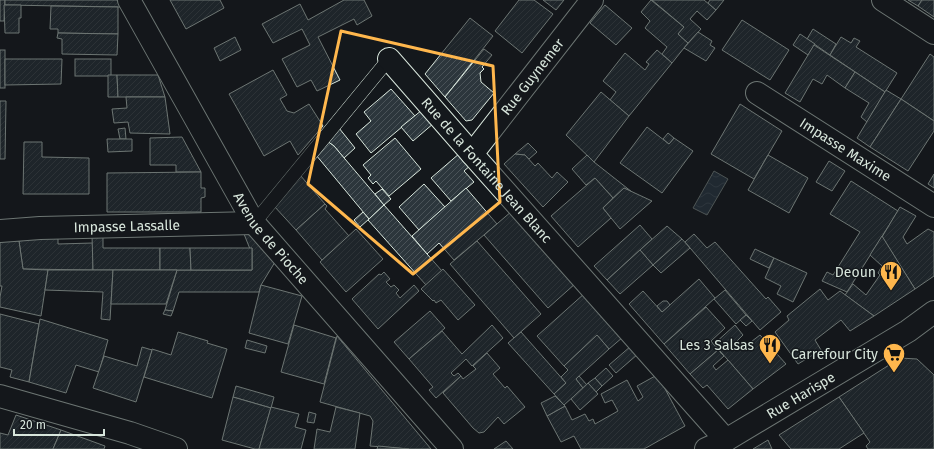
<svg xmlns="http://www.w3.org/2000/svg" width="934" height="449" viewBox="0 0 934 449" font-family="'Fira Sans',sans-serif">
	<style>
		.water { fill: url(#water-waves); stroke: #939e99 }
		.building { fill: url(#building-hatch); stroke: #d8e6dc }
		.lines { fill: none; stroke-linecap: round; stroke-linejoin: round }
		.lane-casing { stroke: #d8e6dc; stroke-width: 14 }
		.street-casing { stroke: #d8e6dc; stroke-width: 24 }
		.lane { stroke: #14181c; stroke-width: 13 }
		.street { stroke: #14181c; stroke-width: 22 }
		.marked { fill: none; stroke: #ffb74d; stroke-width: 3; stroke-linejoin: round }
		.labels { text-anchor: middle; stroke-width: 3; stroke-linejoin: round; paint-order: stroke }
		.street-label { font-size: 14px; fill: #d8e6dc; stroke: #14181c }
		.poi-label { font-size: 14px; fill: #d8e6dc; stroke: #14181c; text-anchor: end }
	</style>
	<defs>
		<pattern id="water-waves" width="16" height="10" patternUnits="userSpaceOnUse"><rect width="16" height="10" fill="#2f3f4d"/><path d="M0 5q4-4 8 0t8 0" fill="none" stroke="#4c5b66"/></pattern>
		<pattern id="building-hatch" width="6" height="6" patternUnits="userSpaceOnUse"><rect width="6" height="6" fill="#2c363c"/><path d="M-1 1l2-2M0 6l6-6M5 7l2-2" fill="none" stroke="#4a5358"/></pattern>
	</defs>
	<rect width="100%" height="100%" fill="#14181c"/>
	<!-- water -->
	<polygon class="water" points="714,171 728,179 707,215 693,208"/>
	<!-- building -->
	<g class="building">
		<polygon points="0,0 5,0 4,21 0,21"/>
		<polygon points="5,0 117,0 121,7 5,5"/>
		<polygon points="170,0 220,0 224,8 186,29"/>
		<polygon points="344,0 364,0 372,16 357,25 354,19 318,37 340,80 317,91 311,80 297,87 282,59 310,45 302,29 273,43 262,24 300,4 308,20"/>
		<polygon points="519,0 534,0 553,14 522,53 495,31"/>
		<polygon points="543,0 564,0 556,10"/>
		<polygon points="651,0 684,27 678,34 688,43 672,63 662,54 667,47 645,28 650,21 641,12"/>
		<polygon points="652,0 704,0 716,10 707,20 697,11 690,19 701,29 688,43 678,34 684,27"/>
		<polygon points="710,0 724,0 716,10 708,3"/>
		<polygon points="908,0 922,0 918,6"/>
		<polygon points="922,0 934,0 934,17 918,6"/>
		<polygon points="4,5 21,5 21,18 19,18 19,33 5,33"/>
		<polygon points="605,5 632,28 616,45 590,23"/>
		<polygon points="51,6 118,7 118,34 58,33 58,29 50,29"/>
		<polygon points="470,18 493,36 445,97 425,74"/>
		<polygon points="742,20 789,50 770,80 722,50"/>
		<polygon points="813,29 836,44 830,55 807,39"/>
		<polygon points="698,32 712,41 710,45 715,48 706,61 684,48"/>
		<polygon points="58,33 118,34 117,55 62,54 62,39 57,38"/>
		<polygon points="800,34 815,44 808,55 793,45"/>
		<polygon points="235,37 241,50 220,61 214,48"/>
		<polygon points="841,37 851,43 854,38 860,41 856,47 897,73 885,92 830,55"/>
		<polygon points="814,45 855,72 845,88 827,75 822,84 813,79 800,102 785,93"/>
		<polygon points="484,49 492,55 482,67 484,69 480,73 481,82 494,93 472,120 466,121 445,97"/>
		<rect x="0" y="50" width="5" height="38"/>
		<polygon points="657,50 672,63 629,116 610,100 616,92 603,81 625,53 645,70 649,64 646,62"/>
		<polygon points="930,54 934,57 934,121 901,99"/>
		<polygon points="5,59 62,59 61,84 5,85"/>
		<rect x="75" y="59" width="36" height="17"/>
		<polygon points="273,70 287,95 280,99 287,111 294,113 309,104 323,126 298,155 290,141 264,156 229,94"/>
		<polygon points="855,72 885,92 867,122 861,117 869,103 845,88"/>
		<polygon points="108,75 117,75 118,97 108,97"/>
		<polygon points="117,75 158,75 165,97 118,97"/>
		<polygon points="391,89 415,116 371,153 356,134 371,121 364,112"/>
		<polygon points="886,90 901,99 870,147 857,138"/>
		<polygon points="601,92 629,116 594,162 566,135"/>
		<polygon points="126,97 165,97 170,134 130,133 128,122 114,123 112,109 127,108"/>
		<polygon points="901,99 934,121 934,131 908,171 870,147"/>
		<polygon points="0,101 6,101 5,159 0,159"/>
		<polygon points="740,104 782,131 754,179 711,154"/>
		<polygon points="422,110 434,123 413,141 401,127"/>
		<polygon points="647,127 669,144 674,138 693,151 662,193 620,163"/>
		<polygon points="125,128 126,139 120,139 118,129"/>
		<polygon points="339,128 355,148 344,158 334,146 327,141"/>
		<polygon points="668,133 674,138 669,144 663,139"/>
		<polygon points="182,137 201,172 176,172 176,165 150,165 150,138"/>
		<polygon points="395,138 421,169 389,196 376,181 373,184 368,178 371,175 363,165"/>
		<polygon points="107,139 132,139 132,151 108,152"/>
		<polygon points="327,141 334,146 384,205 369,219 316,155"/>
		<polygon points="24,142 42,142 42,157 89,158 89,194 23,194"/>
		<polygon points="528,143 537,152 529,159 525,155 515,154"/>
		<polygon points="460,153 471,165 464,171 474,182 451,201 431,178"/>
		<polygon points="515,154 525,155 535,166 538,163 552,178 557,172 568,182 543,207 504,164"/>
		<polygon points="587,155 594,162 632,192 624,188 613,198 595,178 586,185 572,169"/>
		<polygon points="768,155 808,178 789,213 748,190"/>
		<polygon points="829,161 845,171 832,191 816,182"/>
		<polygon points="201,172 201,188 205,188 205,197 201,198 201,212 107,212 107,173"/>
		<polygon points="934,174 934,188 928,184"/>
		<polygon points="300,175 325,204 296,230 274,206"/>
		<polygon points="595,178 613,198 603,208 611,218 578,247 551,216"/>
		<polygon points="851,181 898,211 847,292 822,281 827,272 833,275 860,232 830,214"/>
		<polygon points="424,184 445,207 419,230 399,207"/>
		<polygon points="466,188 497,224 454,260 439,243 427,254 412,236"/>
		<polygon points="624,188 652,201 620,229 603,208"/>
		<polygon points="382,189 391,199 384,205 375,194"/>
		<polygon points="325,204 327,206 325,209 349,236 322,260 296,230"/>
		<polygon points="384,205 442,271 426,285 368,220"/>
		<polygon points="900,207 916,216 903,237 907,244 928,229 934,232 934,276 915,289 882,237"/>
		<polygon points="512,211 576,283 548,308 484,235"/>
		<polygon points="363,212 369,219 360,227 354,220"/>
		<polygon points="640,225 652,239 607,280 594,266"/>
		<polygon points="667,226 682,239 653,265 640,250"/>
		<polygon points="356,229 383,259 346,292 320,262"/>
		<polygon points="244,234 251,235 275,262 261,285 259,292 179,292 173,311 165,310 177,270 252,270 252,248 250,249"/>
		<polygon points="694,234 707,248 715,242 766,299 768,297 781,312 760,330 685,242"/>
		<polygon points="58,235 58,244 93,243 93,270 23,269 19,241"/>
		<polygon points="92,235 103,235 103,248 160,248 160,270 93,270"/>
		<polygon points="882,236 915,289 874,316 845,295 853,284 866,295 880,275 878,273 882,266 870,255"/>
		<polygon points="0,239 19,241 23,269 48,270 41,316 0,307 0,297 2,286 0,286"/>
		<polygon points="682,239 690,248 661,273 653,265"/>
		<polygon points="477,241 541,314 514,338 450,264"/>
		<polygon points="160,248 190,248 191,270 160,270"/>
		<polygon points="190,248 252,248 252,270 191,270"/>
		<polygon points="755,249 774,258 769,268 750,259"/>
		<polygon points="640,250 653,265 620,294 607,280"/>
		<polygon points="774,258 807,273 793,302 777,294 781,286 765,278"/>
		<polygon points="443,269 475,305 458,320 441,300 436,303 434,300 433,301 421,289"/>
		<polygon points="48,270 113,270 110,320 101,319 103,292 45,290"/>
		<polygon points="113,270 177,270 166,304 111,304"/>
		<polygon points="384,272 390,279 386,282 391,287 394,285 399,290 396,293 400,298 414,285 419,291 378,329 352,299 379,274 381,275"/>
		<polygon points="699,279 715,298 664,344 629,304 643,291 662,312"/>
		<polygon points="261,285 302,296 288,344 249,333"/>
		<polygon points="820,289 828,300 840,291 874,316 850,331 841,320 815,340 821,350 798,364 775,332 789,320 787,316"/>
		<polygon points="725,290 746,315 736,324 714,299"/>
		<polygon points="585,293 623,337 609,349 597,335 564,366 537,336"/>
		<polygon points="663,301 667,301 670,305 662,312 657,306"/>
		<polygon points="706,307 725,328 711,341 718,350 690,374 664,344"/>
		<polygon points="165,310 173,311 171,316 163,314"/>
		<polygon points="430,311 445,328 409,359 394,342"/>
		<polygon points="0,314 39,324 29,382 10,377 12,370 0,367"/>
		<polygon points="746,315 752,321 746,326 740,320"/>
		<polygon points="40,319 108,340 99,372 76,365 66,393 29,382"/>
		<polygon points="294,325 336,338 324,384 281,372"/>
		<polygon points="492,325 503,338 472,366 466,359 451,373 454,376 458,373 461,376 436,398 429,390 433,387 409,359 442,331 462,354"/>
		<polygon points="735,325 743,335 737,341 743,348 760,335 786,364 753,389 714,344"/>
		<polygon points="178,332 208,341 207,343 227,349 212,398 144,377 152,349 171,355"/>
		<polygon points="521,332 566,383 554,394 508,343"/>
		<polygon points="597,335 609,349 576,379 583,388 564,405 554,394 566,383 561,377 568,370 564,366"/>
		<polygon points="337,336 431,449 409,449 370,446 373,421 370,416 320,402"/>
		<polygon points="247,340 267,346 265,353 245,348"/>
		<polygon points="631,346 638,354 616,373 609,365"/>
		<polygon points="142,347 152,350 136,402 93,388 104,356 137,366"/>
		<polygon points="718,350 724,356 713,366 716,370 728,360 753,389 728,409 707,385 703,388 690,374"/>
		<polygon points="487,353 500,368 493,374 505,388 507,386 525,407 504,424 498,417 484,432 479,433 473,428 443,393 461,376 463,379 476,369 473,366"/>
		<polygon points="900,358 917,359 934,375 934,449 868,449 866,446 870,442 839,397"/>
		<polygon points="606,368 613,376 602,386 595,378"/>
		<polygon points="657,375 666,386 664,387 685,426 644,449 581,449 574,436 561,442 547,416 565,406 572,420 585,414 589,421 593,419 595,424 618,411 612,400 605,403 601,394 627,380 638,401 643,397 637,386"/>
		<polygon points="579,376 587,385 583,388 576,379"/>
		<polygon points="595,378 602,386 596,392 588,383"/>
		<polygon points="588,383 598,394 580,410 571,399"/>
		<polygon points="236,386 274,397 271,408 233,397"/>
		<polygon points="555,396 565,406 547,416 541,403"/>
		<polygon points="233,397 271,408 259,449 255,449 222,440"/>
		<polygon points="839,397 864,433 839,449 791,449 779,435"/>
		<polygon points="271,407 299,414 295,427 306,430 301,449 259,449"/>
		<polygon points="336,407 360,413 355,449 314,449 317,429 330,432"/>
		<polygon points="309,412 316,414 314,423 307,422"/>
		<polygon points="16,415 61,430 53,449 0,449 0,433 8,435"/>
		<polygon points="61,430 105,446 104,449 53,449"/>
		<polygon points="768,440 772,449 753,449"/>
		<polygon points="506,441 513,449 494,449"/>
		<polygon points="378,446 409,449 377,449"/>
	</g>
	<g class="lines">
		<!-- lane casing -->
		<g class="lane-casing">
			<polyline id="lane" points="254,223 389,59"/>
		</g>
		<!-- street casing -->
		<g class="street-casing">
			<g id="street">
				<path id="s1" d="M 129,0 L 254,223 L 452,449"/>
				<polyline points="883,0 934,33"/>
				<path id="s2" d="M 389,59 L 472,154 L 726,440"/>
				<path id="s3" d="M 757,93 L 934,206"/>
				<path id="s4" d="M 472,154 L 592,0"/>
				<path id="s5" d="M 0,231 L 40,228 L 254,223"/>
				<polyline points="0,396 130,433 176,449"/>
				<path id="s6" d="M 706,449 L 726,440 L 908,331 L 934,312"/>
			</g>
		</g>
		<!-- lane -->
		<use href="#lane" class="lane"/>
		<!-- street -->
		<use href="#street" class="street"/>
	</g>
	<!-- marked area -->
	<path d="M0 0H934V449H0ZM 341,31 L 493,66 L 500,202 L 413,274 L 308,184 Z" fill="#14181c" fill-opacity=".55" fill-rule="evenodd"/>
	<path class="marked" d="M 341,31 L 493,66 L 500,202 L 413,274 L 308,184 Z"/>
	<!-- icons -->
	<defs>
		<g id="restaurant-pin" transform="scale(1.15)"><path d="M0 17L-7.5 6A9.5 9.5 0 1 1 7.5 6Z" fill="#ffb74d" stroke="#14181c"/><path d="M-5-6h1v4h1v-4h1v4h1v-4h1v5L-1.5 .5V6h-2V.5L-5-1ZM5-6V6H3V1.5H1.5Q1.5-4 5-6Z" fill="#111"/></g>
		<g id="supermarket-pin" transform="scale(1.15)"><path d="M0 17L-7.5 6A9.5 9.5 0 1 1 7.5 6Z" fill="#ffb74d" stroke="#14181c"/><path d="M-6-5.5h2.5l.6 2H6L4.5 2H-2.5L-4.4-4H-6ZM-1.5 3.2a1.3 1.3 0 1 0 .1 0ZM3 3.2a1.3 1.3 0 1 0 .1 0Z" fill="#111"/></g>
	</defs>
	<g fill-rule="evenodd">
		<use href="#restaurant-pin" x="891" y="272"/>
		<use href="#restaurant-pin" x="770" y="345"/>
		<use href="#supermarket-pin" x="894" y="354"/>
	</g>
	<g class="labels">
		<!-- street labels -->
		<g class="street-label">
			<text dy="5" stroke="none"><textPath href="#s4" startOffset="98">Rue Guynemer</textPath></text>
			<text dy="5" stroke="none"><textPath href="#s3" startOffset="105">Impasse Maxime</textPath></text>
			<text dy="5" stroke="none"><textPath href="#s2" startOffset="148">Rue de la Fontaine Jean Blanc</textPath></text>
			<text dy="5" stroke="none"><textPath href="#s5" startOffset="127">Impasse Lassalle</textPath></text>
			<text dy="5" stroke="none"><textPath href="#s1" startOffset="278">Avenue de Pioche</textPath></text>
			<text dy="5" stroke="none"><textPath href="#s6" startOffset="109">Rue Harispe</textPath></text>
		</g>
		<!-- poi labels -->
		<g class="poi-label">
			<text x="876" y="277">Deoun</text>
			<text x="754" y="350">Les 3 Salsas</text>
			<text x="878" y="359">Carrefour City</text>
		</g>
	</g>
	<!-- scale -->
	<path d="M14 429v6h90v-6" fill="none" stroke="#d8e6dc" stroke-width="2"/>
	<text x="20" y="429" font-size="12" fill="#d8e6dc" stroke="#14181c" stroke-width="3" paint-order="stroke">20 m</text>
</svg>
